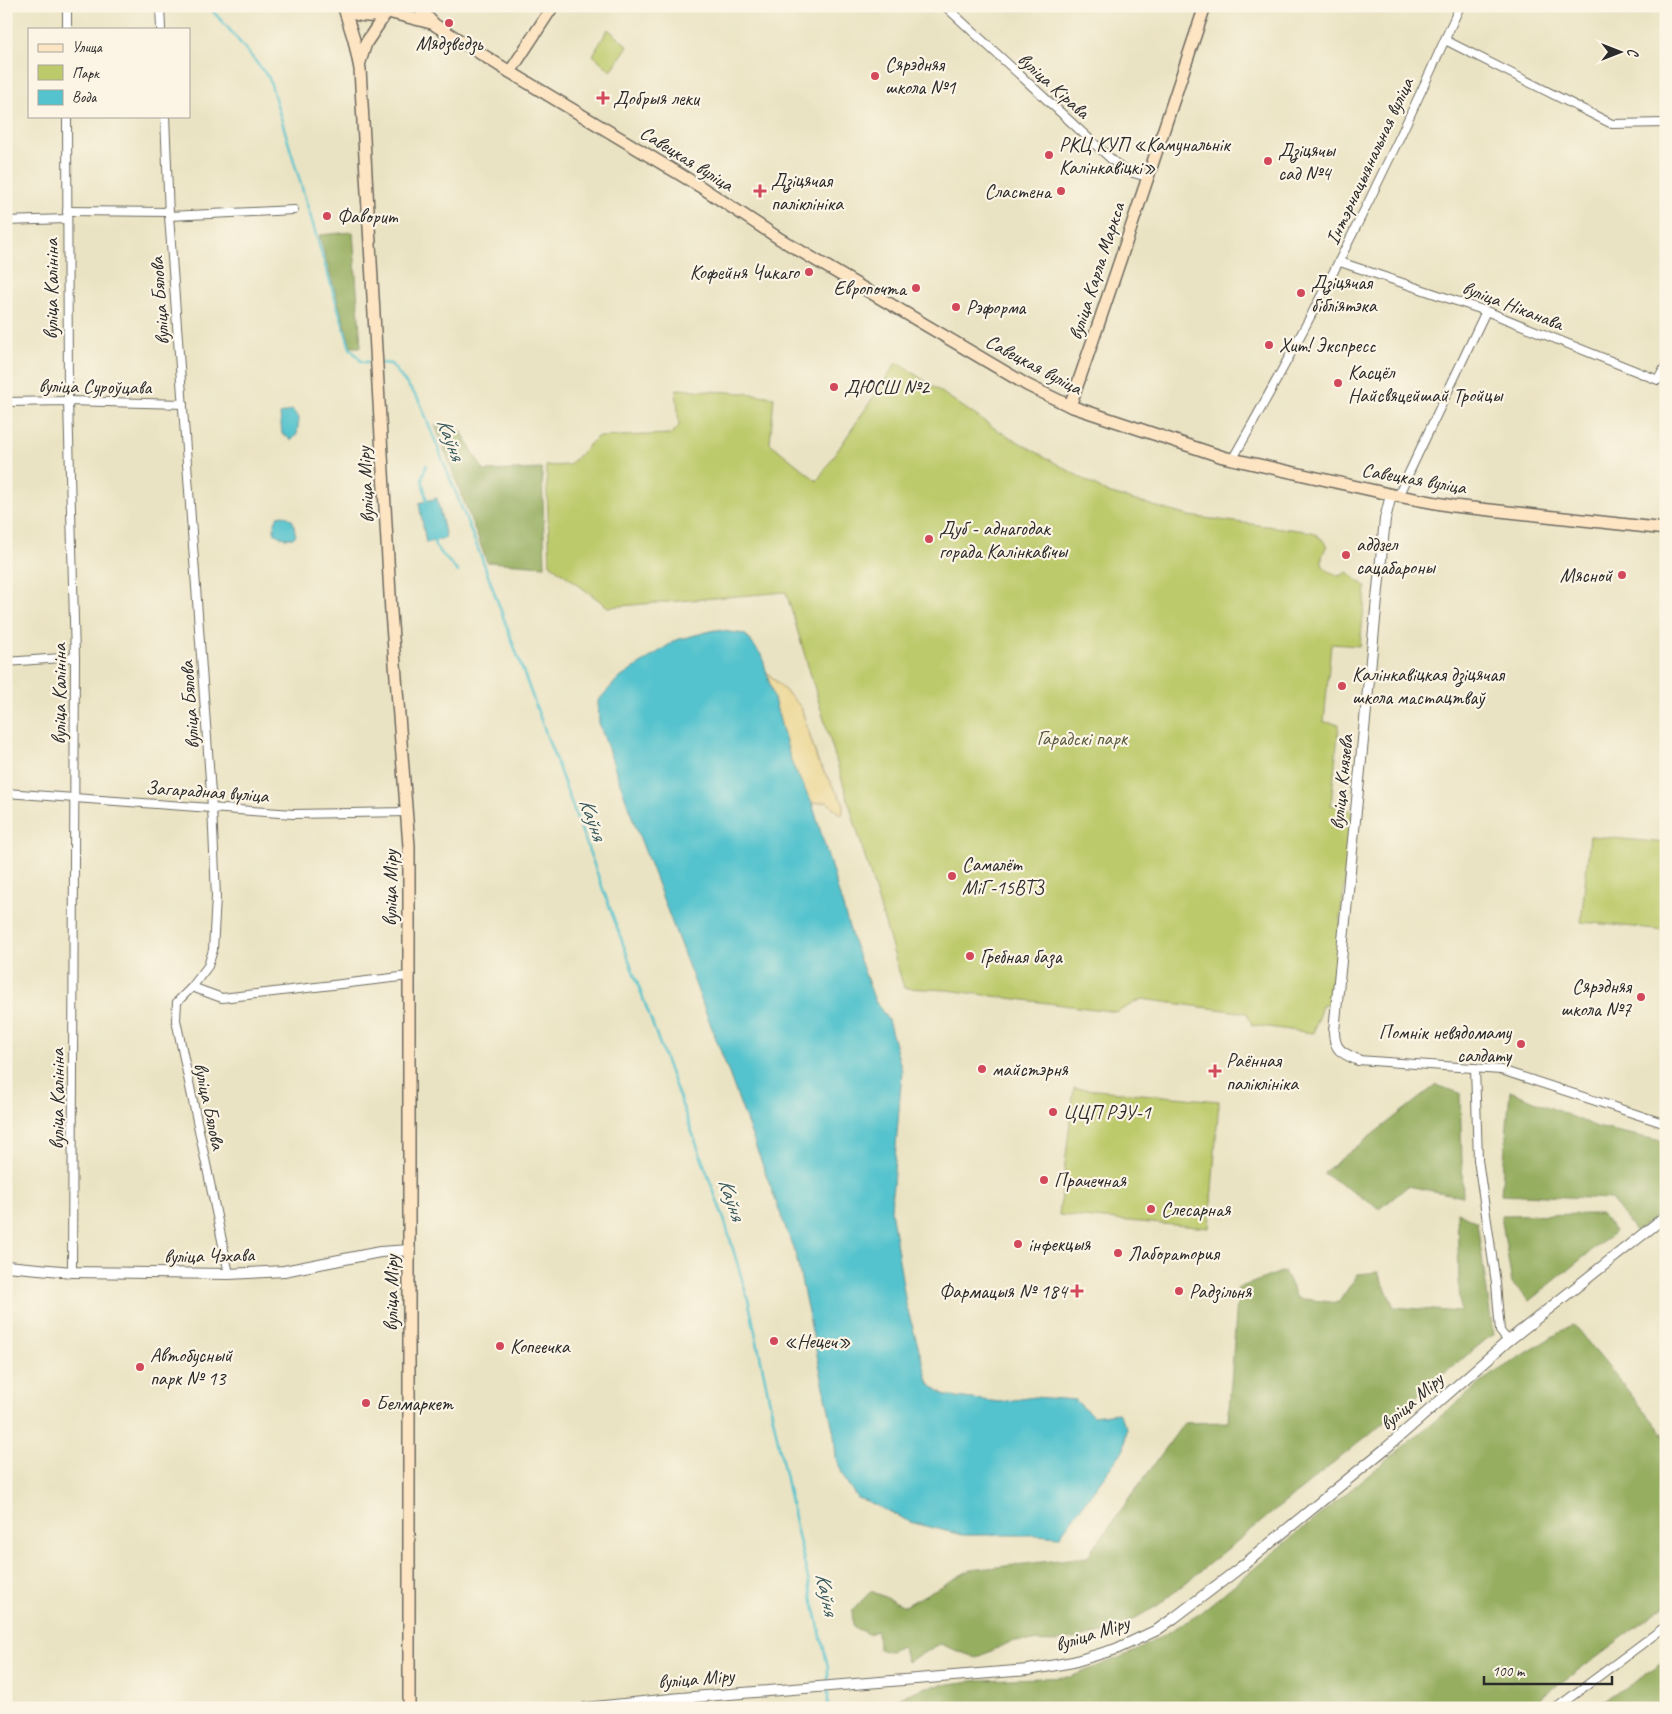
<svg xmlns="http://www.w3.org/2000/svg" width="1672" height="1714" viewBox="0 0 1672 1714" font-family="Caveat,sans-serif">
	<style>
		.green { fill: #bdca6c; stroke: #747a4c }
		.forest { fill: #96ae60; stroke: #606c46 }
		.sand { fill: #eeda9e; stroke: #8c8264 }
		.water { fill: #55c3cd; stroke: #40777c }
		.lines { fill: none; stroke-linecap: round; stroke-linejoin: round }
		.stream { stroke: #55c3cd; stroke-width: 2.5 }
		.minor-casing { stroke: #6e6b60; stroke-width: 10 }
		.tertiary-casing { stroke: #6e6b60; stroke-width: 12 }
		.secondary-casing { stroke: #6e6b60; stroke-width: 14 }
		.minor { stroke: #fff; stroke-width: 8 }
		.tertiary { stroke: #fff; stroke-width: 10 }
		.secondary { stroke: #fde5c4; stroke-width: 11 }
		.poi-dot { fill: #d1495b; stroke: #fcf5e5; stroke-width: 2 }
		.labels { text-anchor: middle; stroke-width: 4.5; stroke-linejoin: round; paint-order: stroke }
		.poi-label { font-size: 20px; fill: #2b2b2b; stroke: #fcf5e5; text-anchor: start }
		.street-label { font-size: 20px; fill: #2b2b2b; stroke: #fcf5e5 }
		.park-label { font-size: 20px; fill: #575b3e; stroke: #fcf5e5 }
		.water-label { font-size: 21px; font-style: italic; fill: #38595c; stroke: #fcf5e5 }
	</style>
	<rect width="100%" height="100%" fill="#fcf5e5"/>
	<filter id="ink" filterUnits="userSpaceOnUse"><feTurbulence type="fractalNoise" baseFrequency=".02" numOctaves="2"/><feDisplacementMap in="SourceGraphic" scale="10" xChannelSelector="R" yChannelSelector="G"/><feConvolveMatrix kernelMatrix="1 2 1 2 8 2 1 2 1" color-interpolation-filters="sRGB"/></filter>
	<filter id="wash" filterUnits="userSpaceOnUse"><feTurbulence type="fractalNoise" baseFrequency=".0096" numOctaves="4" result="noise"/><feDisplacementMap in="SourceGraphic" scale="20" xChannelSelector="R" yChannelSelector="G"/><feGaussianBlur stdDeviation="1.12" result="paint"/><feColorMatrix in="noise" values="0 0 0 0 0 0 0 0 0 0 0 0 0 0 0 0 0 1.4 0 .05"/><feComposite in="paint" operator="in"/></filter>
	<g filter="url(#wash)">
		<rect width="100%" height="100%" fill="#eae3c3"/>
		<!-- green -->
		<g class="green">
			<polygon points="608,29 628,46 611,71 593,55"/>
			<path d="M 897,362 L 994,428 L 1108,493 L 1189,516 L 1312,532 L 1322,539 L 1327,546 C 1316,564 1323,570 1340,576 L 1347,572 L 1366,587 L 1360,646 L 1331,644 L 1324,722 L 1339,724 L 1331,805 L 1345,807 L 1351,811 L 1352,820 L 1331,1004 L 1322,1006 L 1313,1033 L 1252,1025 L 1247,1013 L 1142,999 L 1117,1012 L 947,990 L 904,988 L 786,592 L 608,607 L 550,564 L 546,466 L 569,465 L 597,437 L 671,434 L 679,426 L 676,389 L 745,393 L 774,397 L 770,443 L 817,481 Z"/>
			<polygon points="1590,836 1666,843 1666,930 1581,922"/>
			<polygon points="1074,1088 1219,1101 1209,1228 1059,1215"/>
		</g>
		<!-- forest -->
		<g class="forest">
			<polygon points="353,232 361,347 351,347 319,235"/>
			<polygon points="435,425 461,431 484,471 542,469 545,566 487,562"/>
			<polygon points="1436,1085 1460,1093 1463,1197 1408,1186 1380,1209 1323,1173"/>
			<polygon points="1510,1091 1597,1127 1666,1142 1666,1209 1636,1232 1611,1199 1501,1194"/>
			<polygon points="1457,1212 1477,1222 1493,1334 1157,1606 1112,1631 1058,1642 1013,1641 976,1658 940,1644 907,1662 902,1646 890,1651 878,1649 877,1631 868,1634 853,1627 852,1611 871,1591 905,1606 970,1570 1087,1557 1184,1423 1228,1422 1238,1288 1284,1271 1297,1298 1338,1303 1358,1274 1378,1272 1394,1307 1460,1312"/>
			<polygon points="1601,1214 1615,1232 1529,1301 1512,1284 1501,1215"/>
			<polygon points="1573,1324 1666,1437 1666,1605 1527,1708 895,1708 900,1697 926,1687 980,1680 1070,1677 1136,1651 1196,1616 1491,1375"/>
			<polygon points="1666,1660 1666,1708 1594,1708"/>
		</g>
		<!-- sand -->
		<polygon class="sand" points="766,671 801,707 818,762 844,804 842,815 827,802 812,803 792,764"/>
		<!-- water -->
		<g class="water">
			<polygon points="292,410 299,418 297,434 292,440 282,434 280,414"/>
			<polygon points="437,498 446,538 426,543 419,503"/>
			<path d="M 283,515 C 297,520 292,523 296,535 L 293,538 C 276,539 269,532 278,516 Z"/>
			<polygon points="715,630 745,634 762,656 792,764 812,803 854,944 875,1001 888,1020 902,1071 891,1210 906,1304 929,1384 946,1396 1000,1402 1034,1397 1075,1400 1093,1416 1118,1413 1127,1428 1124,1449 1059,1537 1037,1535 962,1535 910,1522 867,1501 857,1498 844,1478 836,1458 834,1434 796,1256 727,1068 631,814 599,723 598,701 617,680 676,640"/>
		</g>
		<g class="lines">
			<!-- stream -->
			<g class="stream">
				<polyline points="208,6 229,29 269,78 350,348 362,362 372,362"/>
				<polyline points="380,363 391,364 419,400 482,559 725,1222 749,1303 795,1522 828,1667 828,1684"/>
				<polyline points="426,465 422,479 427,502"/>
				<polyline points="434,540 435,546 458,572"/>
				<polyline points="828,1689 828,1708"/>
			</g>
		</g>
	</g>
	<g filter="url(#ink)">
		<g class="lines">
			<!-- minor casing -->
			<g class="minor-casing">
				<g id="minor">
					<polyline points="160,6 161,29"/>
					<polyline points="945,6 1123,170 1147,177"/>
					<polyline points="67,29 67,6"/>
					<polyline points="1445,40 1612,124 1666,123"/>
					<polyline points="67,116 68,401 75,657 72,1272"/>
					<polyline points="165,116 169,216 212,807 216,897 213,950 208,966 192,987 177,1002 176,1020 229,1274"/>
					<polyline points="67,211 169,212"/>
					<polyline points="169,216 294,210"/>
					<polyline points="6,221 67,219"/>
					<polyline points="1340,262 1486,311 1658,380 1666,365"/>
					<polyline points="6,402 68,401 183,404"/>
					<path d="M 1232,460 C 1316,313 1391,161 1460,6"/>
					<polyline points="1398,496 1486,311"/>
					<polyline points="6,662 75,657"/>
					<polyline points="6,793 293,814 407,812"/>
					<polyline points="192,987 222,998 409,976"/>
					<polyline points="1358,1060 1501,1070 1666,1124"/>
					<polyline points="1475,1068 1478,1160 1496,1283 1500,1331 1508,1341"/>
					<polyline points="1556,1708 1666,1626"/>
				</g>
			</g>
			<!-- tertiary casing -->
			<g class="tertiary-casing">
				<g id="tertiary">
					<path d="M 1358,1060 C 1342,1053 1334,1050 1334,1031 L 1385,519 L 1391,495"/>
					<polyline points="6,1266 72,1272 229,1274 284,1271 380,1252 410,1250"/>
					<polyline points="585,1708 681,1698 1028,1670 1073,1662 1116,1649 1157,1630 1174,1618 1241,1567 1385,1449 1508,1341 1666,1216"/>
				</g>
			</g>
			<!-- secondary casing -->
			<g class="secondary-casing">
				<g id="secondary">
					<path d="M 342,6 C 356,19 380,20 394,6"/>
					<polyline points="417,6 435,25 510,72 701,187 780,239 1027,385 1070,406 1223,457 1398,496 1453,506 1666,529"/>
					<polyline points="344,8 354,40 360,69 391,612 409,846 409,1708"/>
					<polyline points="388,12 431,23"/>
					<polyline points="360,62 366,43 386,13"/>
					<polyline points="510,72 553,6"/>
					<path d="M 1070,406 C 1117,273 1160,140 1205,6"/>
				</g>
			</g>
			<!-- minor -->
			<use href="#minor" class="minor"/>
			<!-- tertiary -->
			<use href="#tertiary" class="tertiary"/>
			<!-- secondary -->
			<use href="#secondary" class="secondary"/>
		</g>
	</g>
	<!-- markers -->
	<g class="poi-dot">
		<circle cx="449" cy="23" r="5"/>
		<circle cx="875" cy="76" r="5"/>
		<path d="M600.5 90.5h5v5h5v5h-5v5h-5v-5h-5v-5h5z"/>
		<circle cx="1049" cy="155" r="5"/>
		<circle cx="1268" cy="161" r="5"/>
		<path d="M757.5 183.5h5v5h5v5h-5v5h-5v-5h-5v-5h5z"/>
		<circle cx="1061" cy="191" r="5"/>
		<circle cx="327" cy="216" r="5"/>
		<circle cx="809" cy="272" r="5"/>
		<circle cx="916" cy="288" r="5"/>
		<circle cx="1301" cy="293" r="5"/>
		<circle cx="956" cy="307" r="5"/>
		<circle cx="1269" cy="345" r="5"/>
		<circle cx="1338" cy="383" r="5"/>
		<circle cx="834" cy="387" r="5"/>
		<circle cx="929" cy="539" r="5"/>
		<circle cx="1346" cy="555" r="5"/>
		<circle cx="1622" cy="575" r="5"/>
		<circle cx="1342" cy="686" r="5"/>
		<circle cx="952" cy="876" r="5"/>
		<circle cx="970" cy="956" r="5"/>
		<circle cx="1641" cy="997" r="5"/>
		<circle cx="1521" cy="1044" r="5"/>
		<circle cx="982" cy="1069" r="5"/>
		<path d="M1212.5 1063.5h5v5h5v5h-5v5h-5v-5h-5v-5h5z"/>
		<circle cx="1053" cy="1112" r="5"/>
		<circle cx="1044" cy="1180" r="5"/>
		<circle cx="1151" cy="1209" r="5"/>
		<circle cx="1018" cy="1244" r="5"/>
		<circle cx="1118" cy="1253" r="5"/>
		<path d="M1074.5 1283.5h5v5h5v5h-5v5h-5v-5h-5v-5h5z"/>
		<circle cx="1179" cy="1291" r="5"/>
		<circle cx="774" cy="1341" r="5"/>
		<circle cx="500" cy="1346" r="5"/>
		<circle cx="140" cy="1367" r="5"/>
		<circle cx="366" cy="1403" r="5"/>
	</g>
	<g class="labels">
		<!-- poi labels -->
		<g class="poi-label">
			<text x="449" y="50" text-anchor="middle">Мядзведзь</text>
			<text x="885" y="71">Сярэдняя<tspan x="885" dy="23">школа №1</tspan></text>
			<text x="613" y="105">Добрыя леки</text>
			<text x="1059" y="151">РКЦ КУП «Камунальнік<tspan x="1059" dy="23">Калінкавіцкі»</tspan></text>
			<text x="1278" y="157">Дзіцячы<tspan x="1278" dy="23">сад №4</tspan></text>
			<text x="771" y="187">Дзіцячая<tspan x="771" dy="23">паліклініка</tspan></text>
			<text x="1051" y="198" text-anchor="end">Сластена</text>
			<text x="337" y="223">Фаворит</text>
			<text x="799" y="279" text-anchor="end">Кофейня Чикаго</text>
			<text x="1311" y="289">Дзіцячая<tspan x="1311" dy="23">бібліятэка</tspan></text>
			<text x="906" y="295" text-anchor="end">Европочта</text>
			<text x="966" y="314">Рэформа</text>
			<text x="1279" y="352">Хит! Экспресс</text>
			<text x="1348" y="379">Касцёл<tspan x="1348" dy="23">Найсвяцейшай Тройцы</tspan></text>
			<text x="844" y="394">ДЮСШ №2</text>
			<text x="939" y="535">Дуб - аднагодак<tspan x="939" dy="23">горада Калінкавічы</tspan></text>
			<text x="1356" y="551">аддзел<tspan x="1356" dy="23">сацабароны</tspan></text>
			<text x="1612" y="582" text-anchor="end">Мясной</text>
			<text x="1352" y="681">Калінкавіцкая дзіцячая<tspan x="1352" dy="23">школа мастацтваў</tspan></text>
			<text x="962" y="871">Самалёт<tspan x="962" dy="23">МіГ-15ВТЗ</tspan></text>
			<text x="980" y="963">Гребная база</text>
			<text x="1631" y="993" text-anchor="end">Сярэдняя<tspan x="1631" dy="23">школа №7</tspan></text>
			<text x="1511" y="1039" text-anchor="end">Помнік невядомаму<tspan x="1511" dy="23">салдату</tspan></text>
			<text x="1226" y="1067">Раённая<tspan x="1226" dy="23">паліклініка</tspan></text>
			<text x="992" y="1076">майстэрня</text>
			<text x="1063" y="1119">ЦЦП РЭУ-1</text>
			<text x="1054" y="1187">Прачечная</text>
			<text x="1161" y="1216">Слесарная</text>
			<text x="1028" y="1251">інфекцыя</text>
			<text x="1128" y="1260">Лаборатория</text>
			<text x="1067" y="1298" text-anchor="end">Фармацыя № 184</text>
			<text x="1189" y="1298">Радзільня</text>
			<text x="784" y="1348">«Нецеч»</text>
			<text x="510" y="1353">Копеечка</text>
			<text x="150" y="1362">Автобусный<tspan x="150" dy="23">парк № 13</tspan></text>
			<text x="376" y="1410">Белмаркет</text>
		</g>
		<!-- street labels -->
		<g class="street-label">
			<text transform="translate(1054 85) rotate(42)" y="7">вуліца Кірава</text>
			<text transform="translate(687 158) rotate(32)" y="7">Савецкая вуліца</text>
			<text transform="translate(1369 161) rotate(-65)" y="7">Інтэрнацыянальная вуліца</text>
			<text transform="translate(1096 271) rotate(-72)" y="7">вуліца Карла Маркса</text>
			<text transform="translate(51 289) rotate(-90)" y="7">вуліца Калініна</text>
			<text transform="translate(159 301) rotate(-94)" y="7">вуліца Бялова</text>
			<text transform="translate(1513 305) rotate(21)" y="7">вуліца Ніканава</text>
			<text transform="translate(1034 364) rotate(28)" y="7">Савецкая вуліца</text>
			<text transform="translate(95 386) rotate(1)" y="7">вуліца Суроўцава</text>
			<text transform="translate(1414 478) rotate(10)" y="7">Савецкая вуліца</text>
			<text transform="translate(365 485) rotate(-93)" y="7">вуліца Міру</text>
			<text transform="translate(59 694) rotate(-90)" y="7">вуліца Калініна</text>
			<text transform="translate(189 705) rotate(-94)" y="7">вуліца Бялова</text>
			<text transform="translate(1341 782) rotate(-84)" y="7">вуліца Князева</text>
			<text transform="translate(207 791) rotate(4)" y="7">Загарадная вуліца</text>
			<text transform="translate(390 888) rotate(-90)" y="7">вуліца Міру</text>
			<text transform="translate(57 1099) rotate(-90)" y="7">вуліца Калініна</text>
			<text transform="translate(210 1106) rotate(78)" y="7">вуліца Бялова</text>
			<text transform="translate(209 1255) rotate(-1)" y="7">вуліца Чэхава</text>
			<text transform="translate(391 1293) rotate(-90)" y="7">вуліца Міру</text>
			<text transform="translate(1411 1401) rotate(-41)" y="7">вуліца Міру</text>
			<text transform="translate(1092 1633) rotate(-18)" y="7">вуліца Міру</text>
			<text transform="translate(696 1678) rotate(-5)" y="7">вуліца Міру</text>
		</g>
		<!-- park labels -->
		<g class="park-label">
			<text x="1082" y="745">Гарадскі парк</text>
		</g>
		<!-- water labels -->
		<g class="water-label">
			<text transform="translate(451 439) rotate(69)" y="7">Каўня</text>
			<text transform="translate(593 819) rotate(70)" y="7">Каўня</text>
			<text transform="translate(732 1199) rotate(71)" y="7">Каўня</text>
			<text transform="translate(827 1594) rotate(78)" y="7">Каўня</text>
		</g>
	</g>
	<!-- margin -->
	<rect width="1672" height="1714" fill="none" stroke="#fcf5e5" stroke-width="25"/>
	<!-- legend -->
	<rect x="28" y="28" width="162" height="90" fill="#fcf5e5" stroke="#a8a49b"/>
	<rect x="38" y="44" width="25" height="8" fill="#fde5c4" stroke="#a8a49b"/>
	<text x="72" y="52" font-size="15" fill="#2b2b2b">Улица</text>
	<rect x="38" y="65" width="25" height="15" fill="#bdca6c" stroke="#a8a49b"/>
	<text x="72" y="78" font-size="15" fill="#2b2b2b">Парк</text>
	<rect x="38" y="90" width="25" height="15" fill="#55c3cd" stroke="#a8a49b"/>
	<text x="72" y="102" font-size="15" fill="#2b2b2b">Вода</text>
	<!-- north arrow -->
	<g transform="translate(1620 52) rotate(90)" stroke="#fcf5e5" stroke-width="4" paint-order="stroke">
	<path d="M0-4L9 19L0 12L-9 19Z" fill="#2b2b2b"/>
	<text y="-8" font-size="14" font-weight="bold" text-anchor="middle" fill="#2b2b2b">С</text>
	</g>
	<!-- scale -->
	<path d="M1484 1676v8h128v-8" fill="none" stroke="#2b2b2b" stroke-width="2.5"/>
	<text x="1492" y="1676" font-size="15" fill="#2b2b2b" stroke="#fcf5e5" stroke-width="4" paint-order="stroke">100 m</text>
</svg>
